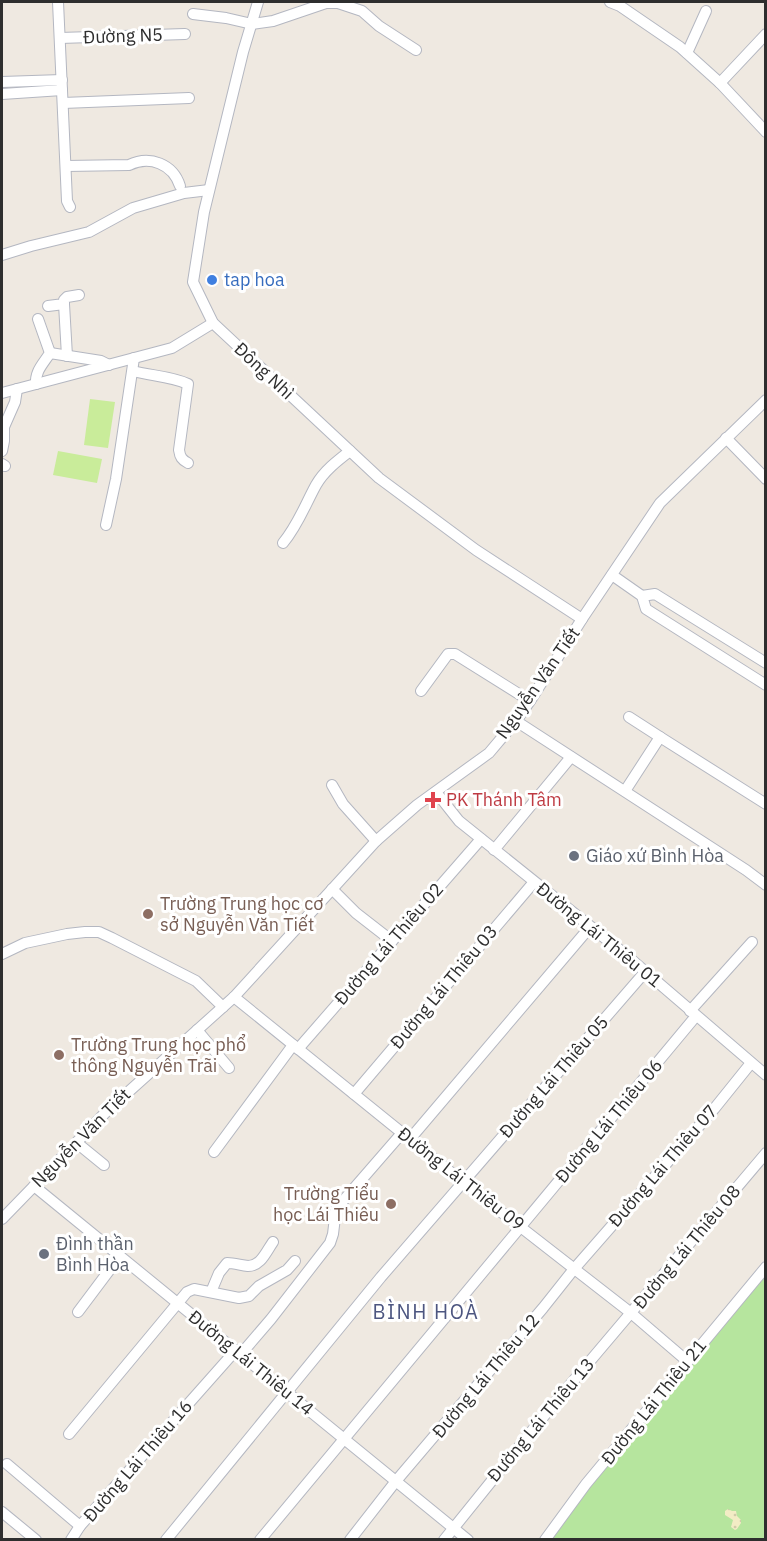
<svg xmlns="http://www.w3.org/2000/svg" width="767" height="1541" viewBox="0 0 767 1541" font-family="'IBM Plex Sans',sans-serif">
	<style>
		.grass { fill: #b6e59e }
		.sand { fill: url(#sand-dots) }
		.pitch { fill: #c9ec9a }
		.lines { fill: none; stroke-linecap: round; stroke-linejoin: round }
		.minor-casing { stroke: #b4b7c1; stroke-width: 12 }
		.minor { stroke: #fff; stroke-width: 10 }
		.shop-dot { fill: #3f7fe0; stroke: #fff; stroke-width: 2 }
		.health-dot { fill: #e0444e; stroke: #fff; stroke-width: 2 }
		.worship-dot { fill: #6b7280; stroke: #fff; stroke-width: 2 }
		.education-dot { fill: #8d6e63; stroke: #fff; stroke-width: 2 }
		.labels { text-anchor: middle; stroke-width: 6; stroke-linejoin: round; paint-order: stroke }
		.street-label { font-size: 18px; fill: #2e2e2e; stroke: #fff }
		.shop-label { font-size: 18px; fill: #366cbe; stroke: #fff; text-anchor: start }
		.health-label { font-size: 18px; fill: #be3a42; stroke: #fff; text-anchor: start }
		.worship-label { font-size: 18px; fill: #5b616d; stroke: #fff; text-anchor: start }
		.education-label { font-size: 18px; fill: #785e54; stroke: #fff; text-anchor: start }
		.neighbourhood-label { font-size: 20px; letter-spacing: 1.5px; fill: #4d5680; stroke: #fff }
	</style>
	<defs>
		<pattern id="sand-dots" width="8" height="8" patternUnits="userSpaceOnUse" patternTransform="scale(1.5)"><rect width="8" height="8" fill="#f3ecc5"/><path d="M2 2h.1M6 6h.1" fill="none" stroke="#d1cbaa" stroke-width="1.8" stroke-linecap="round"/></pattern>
	</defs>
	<rect width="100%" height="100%" fill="#efe9e1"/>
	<!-- grass -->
	<polygon class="grass" points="765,1274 765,1539 549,1540 589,1485"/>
	<!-- sand -->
	<polygon class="sand" points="728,1509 732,1511 736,1511 737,1516 741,1520 741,1523 737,1529 735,1530 731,1527 733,1520 725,1515 725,1511"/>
	<!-- pitch -->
	<g class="pitch">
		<polygon points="90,399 115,402 108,448 84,445"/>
		<polygon points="58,451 102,459 97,483 53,475"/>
	</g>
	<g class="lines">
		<!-- minor casing -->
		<g class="minor-casing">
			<g id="minor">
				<polyline points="58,2 67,201 70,207"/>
				<polyline points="258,2 243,52 204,212 193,282 213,323 379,478 476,550 582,619"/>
				<polyline points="610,2 620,6 680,47 720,83 766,132"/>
				<polyline points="193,14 226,18 252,24 273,21 326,3 338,3 362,11 379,26 416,50"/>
				<polyline points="60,38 185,34"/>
				<polyline points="687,53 706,11"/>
				<polyline points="2,82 62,80"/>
				<polyline points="720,83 766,34"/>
				<polyline points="2,94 62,90"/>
				<polyline points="63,103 189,98"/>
				<path d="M 66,166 L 129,165 C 150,155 173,164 180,186"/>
				<polyline points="2,255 31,246 89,232 133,208 184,193 209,190"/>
				<polyline points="64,304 67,356"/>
				<polyline points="48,306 64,304 64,300 67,297 79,295"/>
				<polyline points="50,353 101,361 109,365"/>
				<path d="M 133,371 C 151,376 171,376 188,384 L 179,450 C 180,457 182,460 188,463"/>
				<path d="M 36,384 C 35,371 43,364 50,353 L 38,319"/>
				<polyline points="2,393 172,348 213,323"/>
				<polyline points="726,438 766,479"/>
				<polyline points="2,451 4,441 4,427 15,402 17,389"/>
				<polyline points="2,464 5,466"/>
				<polyline points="106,525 116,479 134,358"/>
				<path d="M 283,543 C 298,525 305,505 316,485 C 324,471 337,461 350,451"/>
				<polyline points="612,575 642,596 646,609 766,685"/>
				<polyline points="642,596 655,594 766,663"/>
				<polyline points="421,691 448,654 455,654 530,701"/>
				<polyline points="629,717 660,737"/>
				<polyline points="516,721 746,870 766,885"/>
				<polyline points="332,785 343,804 376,841"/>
				<polyline points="625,791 660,737 766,804"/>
				<polyline points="436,792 459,821 626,955 766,1075"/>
				<polyline points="494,850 571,757"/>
				<polyline points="332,889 356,913 392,941"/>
				<polyline points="2,954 25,943 67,934 85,932 99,932 112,938 196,981 223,1007"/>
				<polyline points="234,997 464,1183 631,1313 687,1361"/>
				<polyline points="690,1011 752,942"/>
				<polyline points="197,1030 229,1068"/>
				<polyline points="298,1049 481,839"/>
				<polyline points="354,1094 534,882"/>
				<polyline points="410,1139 590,927"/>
				<polyline points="77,1143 104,1165"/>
				<polyline points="214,1152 293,1045"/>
				<polyline points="34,1186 468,1540"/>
				<polyline points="2,1219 106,1112 234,997 376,841 417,805 489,753 516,721 530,701 582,619 660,503 766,400"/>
				<path d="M 211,1292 L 219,1273 L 227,1263 C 234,1263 240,1265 248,1266 C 261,1266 266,1252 273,1242"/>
				<polyline points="78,1312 120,1256"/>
				<polyline points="241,1354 271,1319 330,1243 333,1234 336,1209 402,1133"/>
				<polyline points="69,1434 187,1292 194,1289 239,1298 249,1296 259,1286 287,1270 295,1261"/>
				<polyline points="7,1464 80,1526 236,1350"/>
				<polyline points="2,1512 36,1540"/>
				<polyline points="71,1540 80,1526"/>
				<polyline points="166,1540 381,1277 645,972"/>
				<polyline points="260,1540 696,1016"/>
				<polyline points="350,1540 396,1481 543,1308 574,1269 714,1109 751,1063"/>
				<polyline points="444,1540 552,1406 766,1153"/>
				<polyline points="545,1540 586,1484 766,1267"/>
			</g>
		</g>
		<!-- minor -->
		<use href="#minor" class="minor"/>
	</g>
	<!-- markers -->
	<circle class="shop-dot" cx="212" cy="280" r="6"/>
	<path class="health-dot" d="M430 791h6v6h6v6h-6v6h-6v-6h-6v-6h6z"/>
	<g class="worship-dot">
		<circle cx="574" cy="856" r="6"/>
		<circle cx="44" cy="1254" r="6"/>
	</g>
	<g class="education-dot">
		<circle cx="148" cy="914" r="6"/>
		<circle cx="59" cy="1055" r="6"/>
		<circle cx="391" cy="1204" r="6"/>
	</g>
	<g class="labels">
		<!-- street labels -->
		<g class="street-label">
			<text transform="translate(123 36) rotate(-2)" y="6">Đường N5</text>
			<text transform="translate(264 371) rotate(43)" y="6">Đông Nhì</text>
			<text transform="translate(538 683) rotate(-55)" y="6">Nguyễn Văn Tiết</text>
			<text transform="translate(599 935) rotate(39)" y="6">Đường Lái Thiêu 01</text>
			<text transform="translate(389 944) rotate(-49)" y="6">Đường Lái Thiêu 02</text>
			<text transform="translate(444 987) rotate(-50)" y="6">Đường Lái Thiêu 03</text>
			<text transform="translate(554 1077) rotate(-49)" y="6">Đường Lái Thiêu 05</text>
			<text transform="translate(609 1121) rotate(-50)" y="6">Đường Lái Thiêu 06</text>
			<text transform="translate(81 1138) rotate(-45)" y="6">Nguyễn Văn Tiết</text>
			<text transform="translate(663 1166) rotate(-49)" y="6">Đường Lái Thiêu 07</text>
			<text transform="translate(461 1179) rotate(38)" y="6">Đường Lái Thiêu 09</text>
			<text transform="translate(687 1247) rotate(-50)" y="6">Đường Lái Thiêu 08</text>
			<text transform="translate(251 1363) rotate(39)" y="6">Đường Lái Thiêu 14</text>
			<text transform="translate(486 1376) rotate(-50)" y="6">Đường Lái Thiêu 12</text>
			<text transform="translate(654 1402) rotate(-51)" y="6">Đường Lái Thiêu 21</text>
			<text transform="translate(541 1420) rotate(-50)" y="6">Đường Lái Thiêu 13</text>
			<text transform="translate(138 1461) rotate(-49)" y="6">Đường Lái Thiêu 16</text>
		</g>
		<!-- shop labels -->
		<g class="shop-label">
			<text x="224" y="286">tap hoa</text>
		</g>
		<!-- health labels -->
		<g class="health-label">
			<text x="446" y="806">PK Thánh Tâm</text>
		</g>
		<!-- worship labels -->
		<g class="worship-label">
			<text x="586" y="862">Giáo xứ Bình Hòa</text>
			<text x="56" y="1250">Đình thần<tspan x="56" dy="21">Bình Hòa</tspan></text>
		</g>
		<!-- education labels -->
		<g class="education-label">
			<text x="160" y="910">Trường Trung học cơ<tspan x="160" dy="21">sở Nguyễn Văn Tiết</tspan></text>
			<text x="71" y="1051">Trường Trung học phổ<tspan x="71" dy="21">thông Nguyễn Trãi</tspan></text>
			<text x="379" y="1200" text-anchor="end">Trường Tiểu<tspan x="379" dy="21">học Lái Thiêu</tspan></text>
		</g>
		<!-- neighbourhood labels -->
		<g class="neighbourhood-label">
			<text x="426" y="1319">BÌNH HOÀ</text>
		</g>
	</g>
	<!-- border -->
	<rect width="767" height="1541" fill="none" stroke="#2e2e2e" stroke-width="6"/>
</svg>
